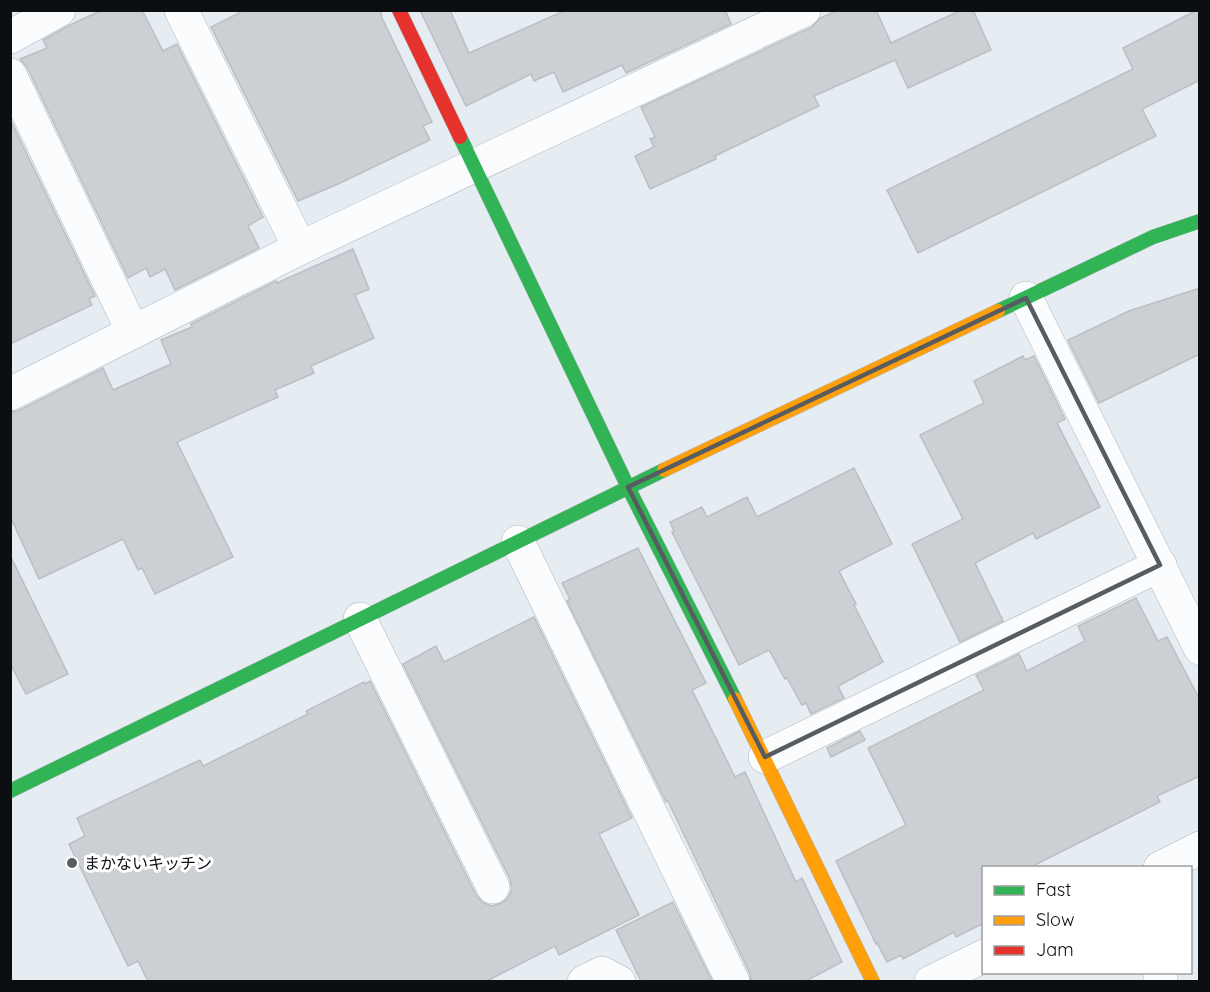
<svg xmlns="http://www.w3.org/2000/svg" width="1210" height="992" viewBox="0 0 1210 992" font-family="Quicksand,'Noto Sans JP',sans-serif">
	<style>
		.building { fill: #ccd0d5; stroke: #bbbec3; stroke-width: 1.5 }
		.lines { fill: none; stroke-linecap: round; stroke-linejoin: round }
		.street-casing { stroke: #b2b7bc; stroke-width: 34 }
		.fast-casing { stroke: #b2b7bc; stroke-width: 15 }
		.slow-casing { stroke: #b2b7bc; stroke-width: 15 }
		.jam-casing { stroke: #b2b7bc; stroke-width: 15 }
		.street { stroke: #fbfcfd; stroke-width: 33 }
		.fast { stroke: #30b455; stroke-width: 14 }
		.slow { stroke: #ff9f0a; stroke-width: 14 }
		.jam { stroke: #e5322d; stroke-width: 14 }
		.marked { fill: none; stroke: #575c60; stroke-width: 4.5; stroke-linejoin: round }
		.poi-dot { fill: #575c60; stroke: #fff; stroke-width: 2 }
		.labels { text-anchor: middle; stroke-width: 6; stroke-linejoin: round; paint-order: stroke }
		.poi-label { font-size: 16px; fill: #0b0f12; stroke: #fff; text-anchor: start }
	</style>
	<rect width="100%" height="100%" fill="#e5ecf2"/>
	<!-- building -->
	<g class="building">
		<polygon points="102,10 142,10 163,51 177,44 263,217 248,226 259,248 175,290 165,269 150,277 146,268 128,278 27,67 20,59 47,48 43,40 70,25"/>
		<polygon points="245,10 381,10 382,18 432,122 423,126 430,140 338,184 298,201 211,27"/>
		<polygon points="420,10 450,10 469,53 566,10 725,10 731,24 626,73 622,65 563,92 554,72 534,81 531,74 466,106"/>
		<polygon points="838,10 876,10 891,43 961,10 973,10 991,50 908,88 895,60 814,96 819,106 715,156 716,159 650,189 635,156 654,147 650,139 655,137 641,107 812,27 820,18"/>
		<polygon points="1197,10 1200,10 1200,80 1142,109 1156,136 918,253 887,190 1133,69 1123,48"/>
		<polygon points="10,119 95,296 89,299 92,305 10,344"/>
		<polygon points="353,249 369,289 355,295 374,338 311,366 314,373 275,390 278,397 177,442 233,557 155,594 142,568 138,570 123,539 39,579 10,516 10,412 18,411 103,368 113,390 171,364 161,340 192,327 191,324 276,281 277,283"/>
		<polygon points="1200,288 1200,354 1099,403 1068,340 1129,311"/>
		<polygon points="1023,356 1025,360 1034,356 1065,419 1057,423 1100,507 1036,539 1033,533 975,563 1003,621 960,642 912,544 963,519 920,435 984,403 974,381"/>
		<polygon points="854,468 892,544 839,571 856,604 854,605 883,662 838,686 844,698 811,714 806,703 802,705 787,678 785,679 769,650 739,665 672,532 674,531 670,522 702,507 707,517 747,497 757,517"/>
		<polygon points="638,548 706,683 692,690 735,777 745,772 796,882 802,878 842,962 806,981 751,981 750,974 668,801 666,802 567,601 570,599 562,583"/>
		<polygon points="10,555 68,674 26,694 10,663"/>
		<polygon points="1136,598 1158,641 1167,637 1200,700 1200,776 1157,796 1160,802 1031,867 984,867 984,923 956,937 954,932 903,959 901,955 887,962 877,943 876,944 836,861 906,825 868,748 984,690 976,675 1019,654 1027,671 1085,641 1078,626"/>
		<polygon points="534,617 632,818 599,834 639,915 559,955 555,946 487,981 148,981 138,961 128,966 69,844 85,836 77,818 200,760 203,766 308,714 306,711 364,682 365,684 370,681 476,895 482,902 491,906 502,903 508,898 512,889 510,879 403,664 436,646 444,662"/>
		<polygon points="860,731 865,740 831,757 827,748"/>
		<polygon points="673,902 712,981 641,981 616,930"/>
	</g>
	<g class="lines">
		<!-- street casing -->
		<g class="street-casing">
			<g id="street">
				<polyline points="181,10 300,248"/>
				<polyline points="10,37 59,10"/>
				<polyline points="10,75 133,332"/>
				<polyline points="1026,298 1200,648"/>
				<polyline points="10,394 300,248 804,10"/>
				<polyline points="518,542 733,982"/>
				<polyline points="360,619 493,887"/>
				<polyline points="765,757 1160,565"/>
				<polyline points="1160,868 1200,848"/>
				<polyline points="1160,972 1161,982"/>
				<polyline points="584,982 602,973 619,982"/>
				<polyline points="931,982 984,956"/>
			</g>
		</g>
		<!-- fast casing -->
		<g class="fast-casing">
			<g id="fast">
				<polyline points="460,137 628,487 735,699"/>
				<polyline points="998,311 1153,237 1200,221"/>
				<polyline points="10,791 664,470"/>
			</g>
		</g>
		<!-- slow casing -->
		<g class="slow-casing">
			<g id="slow">
				<polyline points="664,470 998,311"/>
				<polyline points="735,699 873,982"/>
			</g>
		</g>
		<!-- jam casing -->
		<g class="jam-casing">
			<polyline id="jam" points="399,10 460,137"/>
		</g>
		<!-- street -->
		<use href="#street" class="street"/>
		<!-- fast -->
		<use href="#fast" class="fast"/>
		<!-- slow -->
		<use href="#slow" class="slow"/>
		<!-- jam -->
		<use href="#jam" class="jam"/>
	</g>
	<!-- marked area -->
	<path class="marked" d="M 1026,298 L 1160,565 L 765,757 L 628,487 Z"/>
	<!-- markers -->
	<circle class="poi-dot" cx="72" cy="863" r="6"/>
	<g class="labels">
		<!-- poi labels -->
		<g class="poi-label">
			<text x="84" y="869">まかないキッチン</text>
		</g>
	</g>
	<!-- border -->
	<rect width="1210" height="992" fill="none" stroke="#0b0f12" stroke-width="24"/>
	<!-- legend -->
	<rect x="982" y="866" width="210" height="108" fill="#ffffff" stroke="#9d9fa0" stroke-width="1.5"/>
	<rect x="994" y="886" width="30" height="9" fill="#30b455" stroke="#9d9fa0" stroke-width="1.5"/>
	<text x="1036" y="896" font-size="18" fill="#0b0f12">Fast</text>
	<rect x="994" y="916" width="30" height="9" fill="#ff9f0a" stroke="#9d9fa0" stroke-width="1.5"/>
	<text x="1036" y="926" font-size="18" fill="#0b0f12">Slow</text>
	<rect x="994" y="946" width="30" height="9" fill="#e5322d" stroke="#9d9fa0" stroke-width="1.5"/>
	<text x="1036" y="956" font-size="18" fill="#0b0f12">Jam</text>
</svg>
